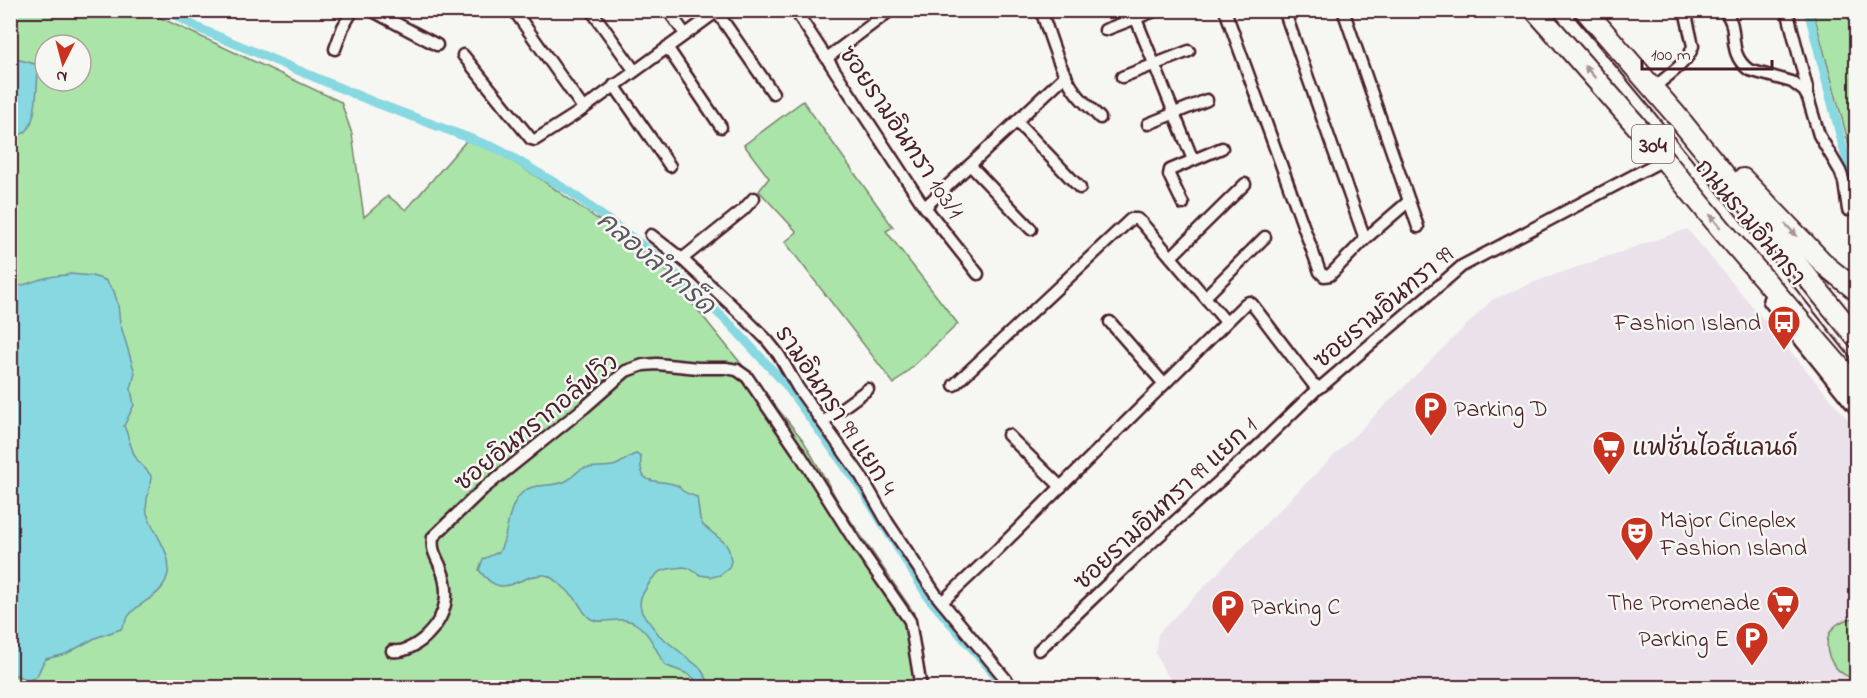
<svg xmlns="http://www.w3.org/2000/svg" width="1867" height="698" viewBox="0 0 1867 698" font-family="'Indie Flower','Playpen Sans Thai',sans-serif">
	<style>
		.built { fill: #eae1eb }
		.green { fill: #aae4a9; stroke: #7a826a; stroke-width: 1.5; fill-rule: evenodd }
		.water { fill: #87d8e0; stroke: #6f8e98; stroke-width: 1.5 }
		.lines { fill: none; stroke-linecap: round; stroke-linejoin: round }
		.canal { stroke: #87d8e0; stroke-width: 9 }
		.street-casing { stroke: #4a1f2b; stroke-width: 15 }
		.secondary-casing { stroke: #4a1f2b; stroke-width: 20 }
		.highway-casing { stroke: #4a1f2b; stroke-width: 24 }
		.street { stroke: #f6f6f2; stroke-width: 10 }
		.secondary { stroke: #f6f6f2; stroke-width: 15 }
		.highway { stroke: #f6f6f2; stroke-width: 20 }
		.rail { stroke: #4a1f2b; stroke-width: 2 }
		.oneway { fill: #a99598 }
		.labels { text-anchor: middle; stroke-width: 5; stroke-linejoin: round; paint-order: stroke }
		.shield { fill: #f6f6f2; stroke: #7e6067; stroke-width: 1.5 }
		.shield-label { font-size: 22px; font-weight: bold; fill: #4a1f2b }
		.street-label { font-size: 24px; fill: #4a1f2b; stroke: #f6f6f2 }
		.poi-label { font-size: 24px; fill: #4a1f2b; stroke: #f6f6f2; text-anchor: start }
		.water-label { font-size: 26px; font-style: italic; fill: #5c5661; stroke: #f6f6f2 }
	</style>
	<rect width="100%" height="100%" fill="#f6f6f2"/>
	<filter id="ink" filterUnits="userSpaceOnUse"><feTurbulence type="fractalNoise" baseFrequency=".0167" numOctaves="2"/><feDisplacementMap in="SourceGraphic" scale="12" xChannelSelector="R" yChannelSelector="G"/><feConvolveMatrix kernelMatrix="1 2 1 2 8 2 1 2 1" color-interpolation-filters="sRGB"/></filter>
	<g filter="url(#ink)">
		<!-- built -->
		<polygon class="built" points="1687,229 1856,429 1856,687 1177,688 1165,672 1156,654 1158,634 1290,499 1492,300 1540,280"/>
		<!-- green -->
		<g class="green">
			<path d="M 10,11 L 146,11 L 341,102 L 352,134 L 364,217 L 388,196 L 406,210 L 467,140 L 499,153 L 539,178 L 640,249 L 697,297 L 692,303 L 803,440 L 842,508 L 914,613 L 919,687 L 11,687 ZM 45,45 L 81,45 L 81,81 L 45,81 Z"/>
			<polygon points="1813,11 1856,11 1856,171"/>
			<polygon points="803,101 893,227 886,231 958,324 894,384 785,242 797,232 759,191 769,178 744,145"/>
			<path d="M 1856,618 L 1856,679 C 1821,672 1814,621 1856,618 Z"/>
		</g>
		<!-- water -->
		<g class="water">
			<path d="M 20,60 L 35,64 L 38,69 C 37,84 37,125 24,133 C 20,136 15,135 11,134 L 10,61 Z"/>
			<path d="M 70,274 L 92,276 L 105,280 L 114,291 L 118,305 L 120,323 L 135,373 L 131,389 L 134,405 L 124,426 C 129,436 130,447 136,458 C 140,465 147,469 151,476 C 151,488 144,501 147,513 C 154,537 180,558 163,586 C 155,599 140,602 131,613 C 127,617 125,624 121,629 L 95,638 L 66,654 L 46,659 L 43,663 L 37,676 L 28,681 L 16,675 L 10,675 L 11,287 C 25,287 36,279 50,277 C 57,275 64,276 70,274 Z"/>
			<path d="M 636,454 L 641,457 C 638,489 658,478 676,485 C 684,488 676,487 683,491 C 687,494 692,495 697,497 L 700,519 L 703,525 L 725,543 L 729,550 L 731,561 L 729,568 L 720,575 L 712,577 L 700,575 L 689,568 L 683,567 L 668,569 L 659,572 L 651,580 L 641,597 L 640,605 L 642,613 L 659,635 L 700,668 L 712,687 L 699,687 C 693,671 679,672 665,665 C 656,651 651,634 636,624 C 621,614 605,626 591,619 C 583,614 580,604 574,597 C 569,592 552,576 545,575 C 518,573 504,604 479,570 L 483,559 L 499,552 C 509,535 506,512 519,496 C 532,480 550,489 566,481 C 573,478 576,470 585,468 C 594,466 610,468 616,465 C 624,462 628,456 636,454 Z"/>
		</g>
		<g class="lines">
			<!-- canal -->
			<g class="canal">
				<polyline points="167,10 198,28 371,101 498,149 569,191 654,254 731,325 786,385 861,488 928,597 1003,684"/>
				<polyline points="1808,10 1856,197"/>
			</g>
			<!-- street casing -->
			<g class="street-casing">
				<g id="street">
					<polyline points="371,10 437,45"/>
					<polyline points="591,10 634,70"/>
					<polyline points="668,10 685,34"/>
					<polyline points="795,10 921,202 978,274"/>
					<path d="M 1041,10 C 1050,36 1060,73 1077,94 C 1084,103 1093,110 1100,118"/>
					<polyline points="1225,10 1320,272 1324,276 1330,275 1365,239 1409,201"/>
					<polyline points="1284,10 1365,239"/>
					<polyline points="1343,10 1418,227"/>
					<path d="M 1723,10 C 1742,27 1724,51 1749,70 L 1792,82 L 1804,91 L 1808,98 L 1819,135 L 1840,171 L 1844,182 L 1848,210"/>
					<polyline points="1787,10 1807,88 1807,95"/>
					<polyline points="717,12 773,93"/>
					<polyline points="518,16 583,108"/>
					<polyline points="1136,19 1193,160"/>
					<polyline points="1105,30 1157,10"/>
					<polyline points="667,47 721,127"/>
					<polyline points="335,49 343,27 353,10"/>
					<polyline points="463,55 531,139 535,140 579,112 719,10"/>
					<polyline points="827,58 891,10"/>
					<polyline points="1122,77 1189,51"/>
					<polyline points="614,85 670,166"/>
					<path d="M 1653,88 C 1665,78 1689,62 1693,46 L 1685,10"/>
					<polyline points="1017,122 1080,188"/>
					<polyline points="1148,124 1207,100"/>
					<polyline points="970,165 1031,229"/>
					<polyline points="1183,204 1169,175 1170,170 1222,148"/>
					<polyline points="925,207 1066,75"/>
					<polyline points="651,235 682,259 742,315 767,340 779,355 798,388 861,476 888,523 937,596 1013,688"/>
					<polyline points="1171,257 1245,184"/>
					<polyline points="682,259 743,210 754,198"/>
					<polyline points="1205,297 1265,237"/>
					<polyline points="1110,322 1164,384"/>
					<polyline points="954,385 1131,219 1137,219 1142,223 1226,322"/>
					<polyline points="823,422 868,389"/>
					<polyline points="1008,435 1061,487"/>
					<polyline points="942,602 995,552 1245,304 1249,302 1252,304 1313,384 1319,387 1322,386 1462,266 1665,159"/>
					<polyline points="1039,650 1139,554 1255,449 1319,387"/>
					<path d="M 392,651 C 403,653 413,647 422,640 C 445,620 452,596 441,568 C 436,556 431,550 433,537 L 483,489 L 585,407 L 626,371 L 643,365 L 657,364 L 698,368 L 726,368 L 737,370 L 747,377 L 801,456 L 854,540 L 910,621 L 921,688"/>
				</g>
			</g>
			<!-- secondary casing -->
			<g class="secondary-casing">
				<polyline id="secondary" points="1771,300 1856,406"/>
			</g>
			<!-- highway casing -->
			<g class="highway-casing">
				<g id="highway">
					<polyline points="1535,10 1635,124 1722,230 1856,386"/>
					<polyline points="1585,10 1676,115 1856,337"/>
					<polyline points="1743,179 1826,266 1856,290"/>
				</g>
			</g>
			<!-- street -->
			<use href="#street" class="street"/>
			<!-- secondary -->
			<use href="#secondary" class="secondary"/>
			<!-- highway -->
			<use href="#highway" class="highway"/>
			<!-- rail -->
			<polyline class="rail" points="1569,10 1648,105 1856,364"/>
		</g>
		<!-- one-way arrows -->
		<defs><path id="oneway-solid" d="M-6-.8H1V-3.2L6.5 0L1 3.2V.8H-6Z" transform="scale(1.5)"/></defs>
		<g class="oneway">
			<use href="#oneway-solid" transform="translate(1590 72) rotate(-131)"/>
			<use href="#oneway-solid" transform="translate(1715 221) rotate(-129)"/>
			<use href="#oneway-solid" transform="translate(1791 230) rotate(47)"/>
		</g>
	</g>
	<!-- icons -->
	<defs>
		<g id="bus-pin" transform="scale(1.725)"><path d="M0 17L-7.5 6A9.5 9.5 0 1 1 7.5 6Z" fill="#c8321e" stroke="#f6f6f2"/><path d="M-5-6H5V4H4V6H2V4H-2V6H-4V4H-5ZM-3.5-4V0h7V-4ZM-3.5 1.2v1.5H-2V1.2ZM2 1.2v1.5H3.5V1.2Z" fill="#fff"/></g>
		<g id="parking-pin" transform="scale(1.725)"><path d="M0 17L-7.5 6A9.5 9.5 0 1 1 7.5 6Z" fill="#c8321e" stroke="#f6f6f2"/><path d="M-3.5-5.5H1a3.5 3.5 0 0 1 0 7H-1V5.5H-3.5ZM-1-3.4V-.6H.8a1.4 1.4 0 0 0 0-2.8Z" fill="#fff"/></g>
		<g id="supermarket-pin" transform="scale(1.725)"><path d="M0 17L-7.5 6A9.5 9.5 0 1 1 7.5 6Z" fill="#c8321e" stroke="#f6f6f2"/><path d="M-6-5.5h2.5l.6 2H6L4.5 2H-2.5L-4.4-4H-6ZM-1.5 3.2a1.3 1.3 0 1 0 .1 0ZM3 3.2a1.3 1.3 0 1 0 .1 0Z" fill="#fff"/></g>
		<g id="theatre-pin" transform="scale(1.725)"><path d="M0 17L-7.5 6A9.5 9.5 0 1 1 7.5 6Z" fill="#c8321e" stroke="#f6f6f2"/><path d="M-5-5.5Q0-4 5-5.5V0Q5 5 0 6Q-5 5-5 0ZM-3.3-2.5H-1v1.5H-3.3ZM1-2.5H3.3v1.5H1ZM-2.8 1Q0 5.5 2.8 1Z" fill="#fff"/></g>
	</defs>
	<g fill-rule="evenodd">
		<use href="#bus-pin" x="1784" y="322"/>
		<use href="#parking-pin" x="1431" y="408"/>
		<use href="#supermarket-pin" x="1609" y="447"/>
		<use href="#theatre-pin" x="1637" y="533"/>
		<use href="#supermarket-pin" x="1783" y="602"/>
		<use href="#parking-pin" x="1228" y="606"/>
		<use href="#parking-pin" x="1752" y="638"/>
	</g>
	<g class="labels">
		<!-- shield labels -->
		<rect class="shield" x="1632" y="125" width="42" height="38" rx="4.5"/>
		<g class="shield-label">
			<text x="1653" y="152">304</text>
		</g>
		<!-- street labels -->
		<g class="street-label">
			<text transform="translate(902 132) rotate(56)" y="8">ซอยรามอินทรา 103/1</text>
			<text transform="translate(1751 222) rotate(50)" y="8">ถนนรามอินทรา</text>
			<text transform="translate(1383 307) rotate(-40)" y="8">ซอยรามอินทรา 99</text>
			<text transform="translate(837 410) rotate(56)" y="8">รามอินทรา 99 แยก 4</text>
			<text transform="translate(536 422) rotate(-39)" y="8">ซอยอินทรากอล์ฟวิว</text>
			<text transform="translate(1165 503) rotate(-43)" y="8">ซอยรามอินทรา 99 แยก 1</text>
		</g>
		<!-- poi labels -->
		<g class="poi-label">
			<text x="1761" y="330" text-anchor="end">Fashion Island</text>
			<text x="1454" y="416">Parking D</text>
			<text x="1632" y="455">แฟชั่นไอส์แลนด์</text>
			<text x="1660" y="527">Major Cineplex<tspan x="1660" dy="28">Fashion Island</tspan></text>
			<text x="1760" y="610" text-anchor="end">The Promenade</text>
			<text x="1251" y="614">Parking C</text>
			<text x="1729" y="646" text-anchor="end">Parking E</text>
		</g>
		<!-- water labels -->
		<g class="water-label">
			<text transform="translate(657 262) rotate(40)" y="9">คลองลำเกร็ด</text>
		</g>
	</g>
	<!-- margin -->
	<rect width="1867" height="698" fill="none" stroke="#f6f6f2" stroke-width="36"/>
	<rect x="18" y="18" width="1831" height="662" fill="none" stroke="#4a1f2b" stroke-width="2" filter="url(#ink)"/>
	<!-- north arrow -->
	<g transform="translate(63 63) rotate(186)"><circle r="28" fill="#f6f6f2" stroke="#b1a0a2" stroke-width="1.5"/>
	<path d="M0-4.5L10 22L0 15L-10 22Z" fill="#c8321e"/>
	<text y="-9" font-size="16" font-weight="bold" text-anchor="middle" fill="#4a1f2b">N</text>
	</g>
	<!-- scale -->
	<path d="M1642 60v9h130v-9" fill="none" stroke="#4a1f2b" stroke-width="3"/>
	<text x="1651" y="60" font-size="18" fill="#4a1f2b" stroke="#f6f6f2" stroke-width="4.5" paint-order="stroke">100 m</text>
</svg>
